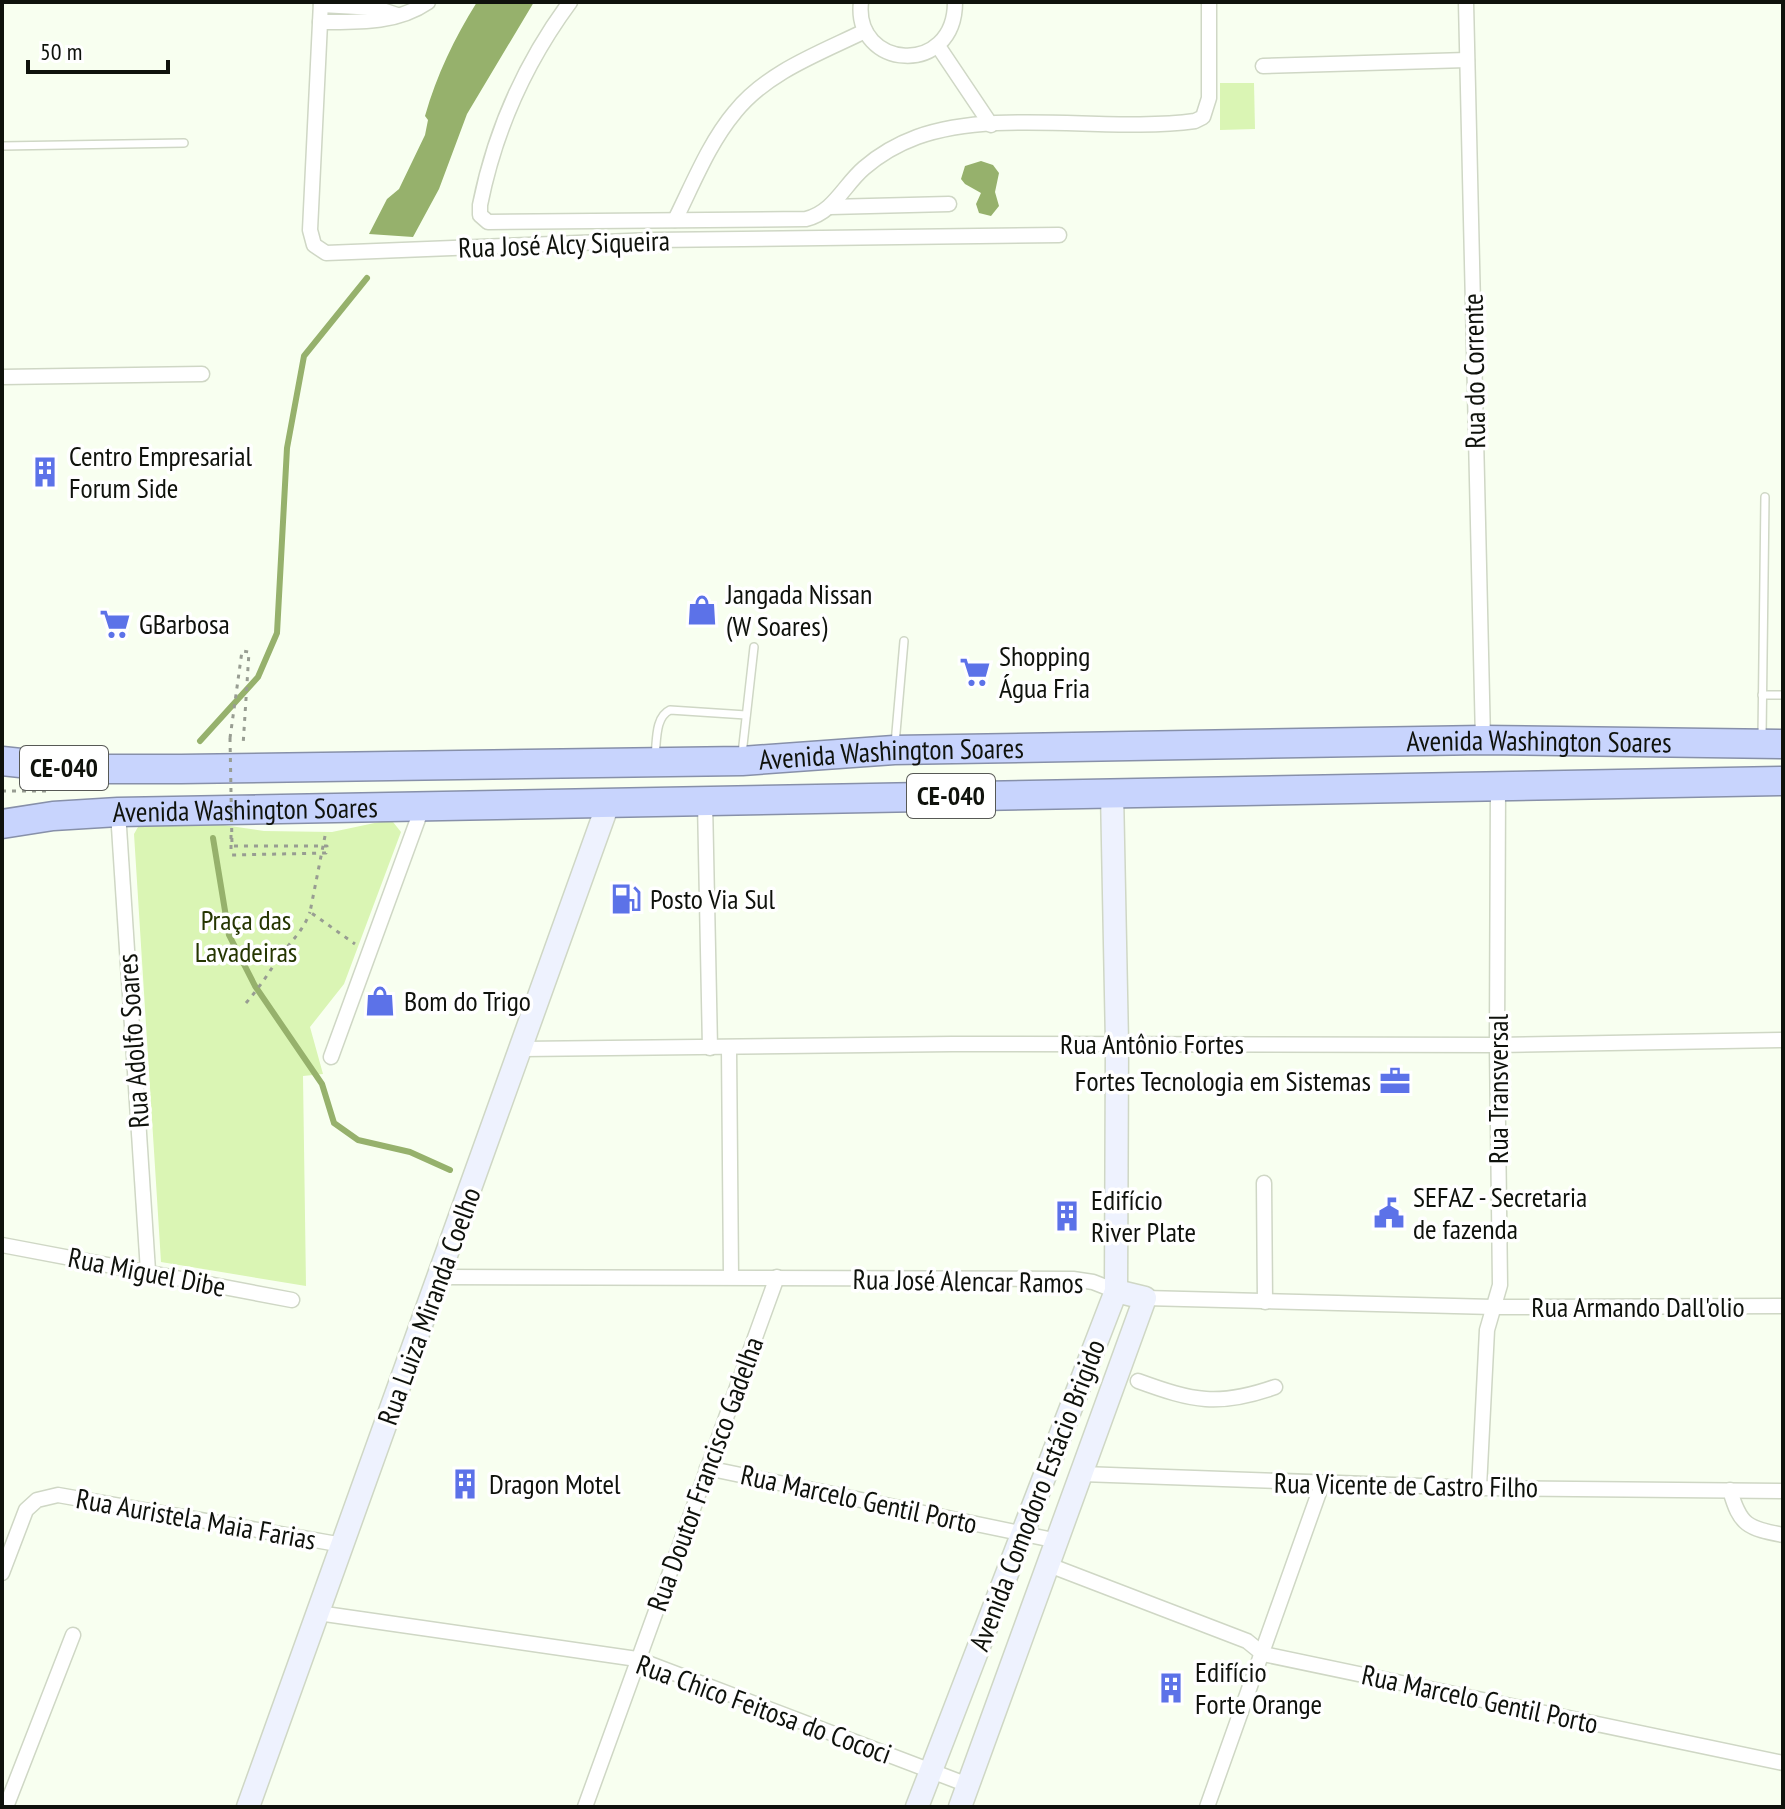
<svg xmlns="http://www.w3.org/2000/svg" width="1785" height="1809" viewBox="0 0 1785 1809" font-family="'PT Sans Narrow',sans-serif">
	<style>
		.green { fill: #daf5b4 }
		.water { fill: #96b16c }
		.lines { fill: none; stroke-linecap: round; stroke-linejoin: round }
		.stream { stroke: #96b16c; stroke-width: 6 }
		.lane-casing { stroke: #cfd7c5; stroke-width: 10 }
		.street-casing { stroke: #cfd7c5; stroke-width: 17 }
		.secondary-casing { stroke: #cfd7c5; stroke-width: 25 }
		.highway-casing { stroke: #8790a9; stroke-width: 31 }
		.path { stroke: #989d92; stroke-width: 3; stroke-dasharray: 4 6; stroke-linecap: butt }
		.lane { stroke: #fff; stroke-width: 7 }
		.street { stroke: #fff; stroke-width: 14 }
		.secondary { stroke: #eef2fe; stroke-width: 22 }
		.highway { stroke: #c8d4fd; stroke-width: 28 }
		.path-bridge { stroke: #989d92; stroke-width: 3; stroke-dasharray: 4 6; stroke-linecap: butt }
		.labels { text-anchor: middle; stroke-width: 7; stroke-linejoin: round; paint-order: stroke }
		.shield { fill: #fff; stroke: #575955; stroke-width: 2 }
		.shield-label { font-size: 26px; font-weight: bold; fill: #0f120c }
		.street-label { font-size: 28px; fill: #0f120c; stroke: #fff }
		.poi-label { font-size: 28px; fill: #0f120c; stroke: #fff; text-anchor: start }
		.park-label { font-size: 28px; fill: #253601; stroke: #fff }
	</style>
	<rect width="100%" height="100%" fill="#f8fff0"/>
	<!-- green -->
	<g class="green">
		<polygon points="1220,83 1254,83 1255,129 1220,130"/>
		<polygon points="384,821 393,822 401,832 344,984 310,1027 323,1074 303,1076 306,1286 161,1262 134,834 138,827 151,825 223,825 264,831 332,832"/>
	</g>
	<!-- water -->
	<g class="water">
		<path d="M 477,2 L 534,2 L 467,114 L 439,189 L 413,237 L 369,234 L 387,199 L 399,189 L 425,135 L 428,120 L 425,116 C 437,74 454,39 477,2 Z"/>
		<polygon points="981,161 993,165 999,173 995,192 999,206 991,216 979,213 976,204 981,193 965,184 961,179 965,166"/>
	</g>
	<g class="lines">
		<!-- stream -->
		<g class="stream">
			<polyline points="200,741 258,677 277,633 287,448 304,356 367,278"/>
			<polyline points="213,838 229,935 255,986 322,1084 334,1123 358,1140 410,1152 450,1170"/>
		</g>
		<!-- lane casing -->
		<g class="lane-casing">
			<g id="lane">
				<polyline points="2,146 184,143"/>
				<polyline points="1762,695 1783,695"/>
				<polyline points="1762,737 1765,497"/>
				<polyline points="895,744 904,641"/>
				<polyline points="742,754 754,647"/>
				<path d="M 655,756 C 657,740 655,717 670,710 L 746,715"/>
			</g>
		</g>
		<!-- street casing -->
		<g class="street-casing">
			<g id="street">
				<polyline points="321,2 310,230 314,245 326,253 653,240 1059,235"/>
				<path d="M 570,2 C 525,63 495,130 480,205 L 480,215 L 488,222 L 806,219 C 834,212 844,185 864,168 C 879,155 898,144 917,137 C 999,108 1109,133 1195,121 L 1203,117 L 1209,98 L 1209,2"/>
				<path d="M 861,2 C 853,69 955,78 955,2"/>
				<polyline points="1466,2 1483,740"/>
				<polyline points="321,5 376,8 397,15"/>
				<path d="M 320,22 C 357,22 396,24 428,2"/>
				<polyline points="938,46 991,125"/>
				<polyline points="1263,66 1467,60"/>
				<polyline points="830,207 949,204"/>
				<path d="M 675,220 C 693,184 709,143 735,112 C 767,72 820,53 865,31"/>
				<polyline points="2,377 202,374"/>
				<polyline points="705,802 710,1048"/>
				<polyline points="118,812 148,1271"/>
				<polyline points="729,1048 731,1277"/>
				<polyline points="522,1049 952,1044 1497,1045 1783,1040"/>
				<polyline points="331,1057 422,808"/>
				<polyline points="1264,1183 1265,1302"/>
				<polyline points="2,1245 292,1300"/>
				<polyline points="440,1277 1073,1279 1093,1282 1116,1291"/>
				<polyline points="1145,1298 1493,1307 1783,1306"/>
				<path d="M 1138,1381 C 1193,1401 1218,1407 1275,1387"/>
				<polyline points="707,1468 1058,1541"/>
				<polyline points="1082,1474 1479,1488 1783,1491"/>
				<polyline points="1479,1488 1487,1330 1500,1285 1497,1045 1498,785"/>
				<path d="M 1730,1490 C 1740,1526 1748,1528 1783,1535"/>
				<polyline points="1049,1565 1247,1641 1263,1654 1783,1763"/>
				<polyline points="2,1573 26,1510 37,1500 58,1495 343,1545"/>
				<polyline points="318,1613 637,1659 968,1785"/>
				<polyline points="6,1807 73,1635"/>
				<polyline points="585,1807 777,1277"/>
				<polyline points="1207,1807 1322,1484"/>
			</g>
		</g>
		<!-- secondary casing -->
		<g class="secondary-casing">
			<g id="secondary">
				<polyline points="248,1807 608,804"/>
				<polyline points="917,1807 1116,1291 1117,1043 1112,792"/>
				<polyline points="960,1807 1145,1298 1116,1291"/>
			</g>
		</g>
		<!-- highway casing -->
		<g class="highway-casing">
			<g id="highway">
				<path id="s1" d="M 2,761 L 77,769 L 181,769 L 742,761 L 894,750 L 1483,740 L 1783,744"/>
				<path id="s2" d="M 2,824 L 53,816 L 118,812 L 1783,781"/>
			</g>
		</g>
		<!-- path -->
		<g class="path">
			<polyline points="230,738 242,651 249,652 243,746"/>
			<polyline points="2,791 46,791"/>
			<polyline points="231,835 231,855"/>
			<polyline points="325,836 310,912 355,944"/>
			<path d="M 246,1003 C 258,989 267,976 277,960 C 289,943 303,932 310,912"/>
		</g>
		<!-- lane -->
		<use href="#lane" class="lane"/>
		<!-- street -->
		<use href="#street" class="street"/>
		<!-- secondary -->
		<use href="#secondary" class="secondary"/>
		<!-- highway -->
		<use href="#highway" class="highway"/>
		<!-- path-bridge -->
		<polyline class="path-bridge" points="230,738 232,846 327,846 326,853 231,855"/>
	</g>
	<!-- icons -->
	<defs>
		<g id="building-bare" transform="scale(2.4)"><path d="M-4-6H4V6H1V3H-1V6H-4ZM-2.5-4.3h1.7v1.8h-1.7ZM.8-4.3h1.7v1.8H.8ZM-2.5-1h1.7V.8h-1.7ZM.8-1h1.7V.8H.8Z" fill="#5c72e8" stroke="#fff" stroke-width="2.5" paint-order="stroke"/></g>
		<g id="shop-bare" transform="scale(2.4)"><path d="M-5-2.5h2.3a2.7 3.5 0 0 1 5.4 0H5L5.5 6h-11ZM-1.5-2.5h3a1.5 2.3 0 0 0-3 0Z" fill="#5c72e8" stroke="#fff" stroke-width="2.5" paint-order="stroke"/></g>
		<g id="supermarket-bare" transform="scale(2.4)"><path d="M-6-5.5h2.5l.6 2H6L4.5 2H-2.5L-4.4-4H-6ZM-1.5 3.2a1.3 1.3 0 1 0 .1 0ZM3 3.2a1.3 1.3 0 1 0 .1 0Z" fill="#5c72e8" stroke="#fff" stroke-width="2.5" paint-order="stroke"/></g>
		<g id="fuel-bare" transform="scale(2.4)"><path d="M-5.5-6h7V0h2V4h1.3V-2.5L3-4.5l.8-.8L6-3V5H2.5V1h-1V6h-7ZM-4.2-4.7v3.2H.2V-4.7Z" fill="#5c72e8" stroke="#fff" stroke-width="2.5" paint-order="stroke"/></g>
		<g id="office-bare" transform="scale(2.4)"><path d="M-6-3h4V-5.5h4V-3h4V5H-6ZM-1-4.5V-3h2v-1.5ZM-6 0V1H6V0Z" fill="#5c72e8" stroke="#fff" stroke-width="2.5" paint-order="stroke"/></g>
		<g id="civic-bare" transform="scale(2.4)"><path d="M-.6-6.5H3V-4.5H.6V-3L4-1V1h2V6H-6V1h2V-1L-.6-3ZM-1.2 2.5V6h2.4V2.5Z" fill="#5c72e8" stroke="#fff" stroke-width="2.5" paint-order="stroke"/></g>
	</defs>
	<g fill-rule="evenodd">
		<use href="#building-bare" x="45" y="472"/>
		<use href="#shop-bare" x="702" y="610"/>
		<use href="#supermarket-bare" x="115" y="624"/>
		<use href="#supermarket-bare" x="975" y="672"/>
		<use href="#fuel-bare" x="626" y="899"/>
		<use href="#shop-bare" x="380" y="1001"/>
		<use href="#office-bare" x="1395" y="1081"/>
		<use href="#civic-bare" x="1389" y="1213"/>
		<use href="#building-bare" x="1067" y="1216"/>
		<use href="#building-bare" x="465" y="1484"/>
		<use href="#building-bare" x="1171" y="1688"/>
	</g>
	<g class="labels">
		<!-- shield labels -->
		<g class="shield">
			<rect x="20" y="746" width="88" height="44" rx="6"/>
			<rect x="907" y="774" width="88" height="44" rx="6"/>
		</g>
		<g class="shield-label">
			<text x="64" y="777">CE-040</text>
			<text x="951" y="805">CE-040</text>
		</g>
		<!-- street labels -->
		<g class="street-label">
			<text transform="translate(564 244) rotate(-2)" y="10">Rua José Alcy Siqueira</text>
			<text transform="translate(1474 371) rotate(-91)" y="10">Rua do Corrente</text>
			<text dy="10" stroke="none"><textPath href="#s1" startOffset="1538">Avenida Washington Soares</textPath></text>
			<text dy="10" stroke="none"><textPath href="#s1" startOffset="890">Avenida Washington Soares</textPath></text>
			<text dy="10" stroke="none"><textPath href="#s2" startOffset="244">Avenida Washington Soares</textPath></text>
			<text transform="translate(133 1041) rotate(-94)" y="10">Rua Adolfo Soares</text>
			<text x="1152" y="1054">Rua Antônio Fortes</text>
			<text transform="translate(1498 1089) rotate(-90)" y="10">Rua Transversal</text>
			<text transform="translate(147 1272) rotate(11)" y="10">Rua Miguel Dibe</text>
			<text transform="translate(968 1281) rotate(1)" y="10">Rua José Alencar Ramos</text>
			<text transform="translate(429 1306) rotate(-70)" y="10">Rua Luiza Miranda Coelho</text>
			<text x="1638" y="1317">Rua Armando Dall'olio</text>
			<text transform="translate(705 1474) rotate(-70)" y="10">Rua Doutor Francisco Gadelha</text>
			<text transform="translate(1406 1485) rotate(1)" y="10">Rua Vicente de Castro Filho</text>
			<text transform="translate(1037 1495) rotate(-69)" y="10">Avenida Comodoro Estácio Brigido</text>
			<text transform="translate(859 1499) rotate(12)" y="10">Rua Marcelo Gentil Porto</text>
			<text transform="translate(196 1519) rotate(10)" y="10">Rua Auristela Maia Farias</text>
			<text transform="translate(1480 1699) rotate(12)" y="10">Rua Marcelo Gentil Porto</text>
			<text transform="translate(764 1709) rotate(20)" y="10">Rua Chico Feitosa do Cococi</text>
		</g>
		<!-- poi labels -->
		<g class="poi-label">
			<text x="69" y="466">Centro Empresarial<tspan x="69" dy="32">Forum Side</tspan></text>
			<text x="726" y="604">Jangada Nissan<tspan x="726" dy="32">(W Soares)</tspan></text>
			<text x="139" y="634">GBarbosa</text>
			<text x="999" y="666">Shopping<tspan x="999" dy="32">Água Fria</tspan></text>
			<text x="650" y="909">Posto Via Sul</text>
			<text x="404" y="1011">Bom do Trigo</text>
			<text x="1371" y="1091" text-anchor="end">Fortes Tecnologia em Sistemas</text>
			<text x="1413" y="1207">SEFAZ - Secretaria<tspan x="1413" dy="32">de fazenda</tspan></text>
			<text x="1091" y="1210">Edifício<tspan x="1091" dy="32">River Plate</tspan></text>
			<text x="489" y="1494">Dragon Motel</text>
			<text x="1195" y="1682">Edifício<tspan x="1195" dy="32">Forte Orange</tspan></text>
		</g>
		<!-- park labels -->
		<g class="park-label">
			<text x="246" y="930">Praça das<tspan x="246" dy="32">Lavadeiras</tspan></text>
		</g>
	</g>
	<!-- border -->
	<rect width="1785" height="1809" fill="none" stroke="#0f120c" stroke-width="8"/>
	<!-- scale -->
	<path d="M28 60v12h140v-12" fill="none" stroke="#0f120c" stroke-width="4"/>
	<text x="40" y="60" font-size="24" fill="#0f120c" stroke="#ffffff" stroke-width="6" paint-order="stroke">50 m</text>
</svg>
